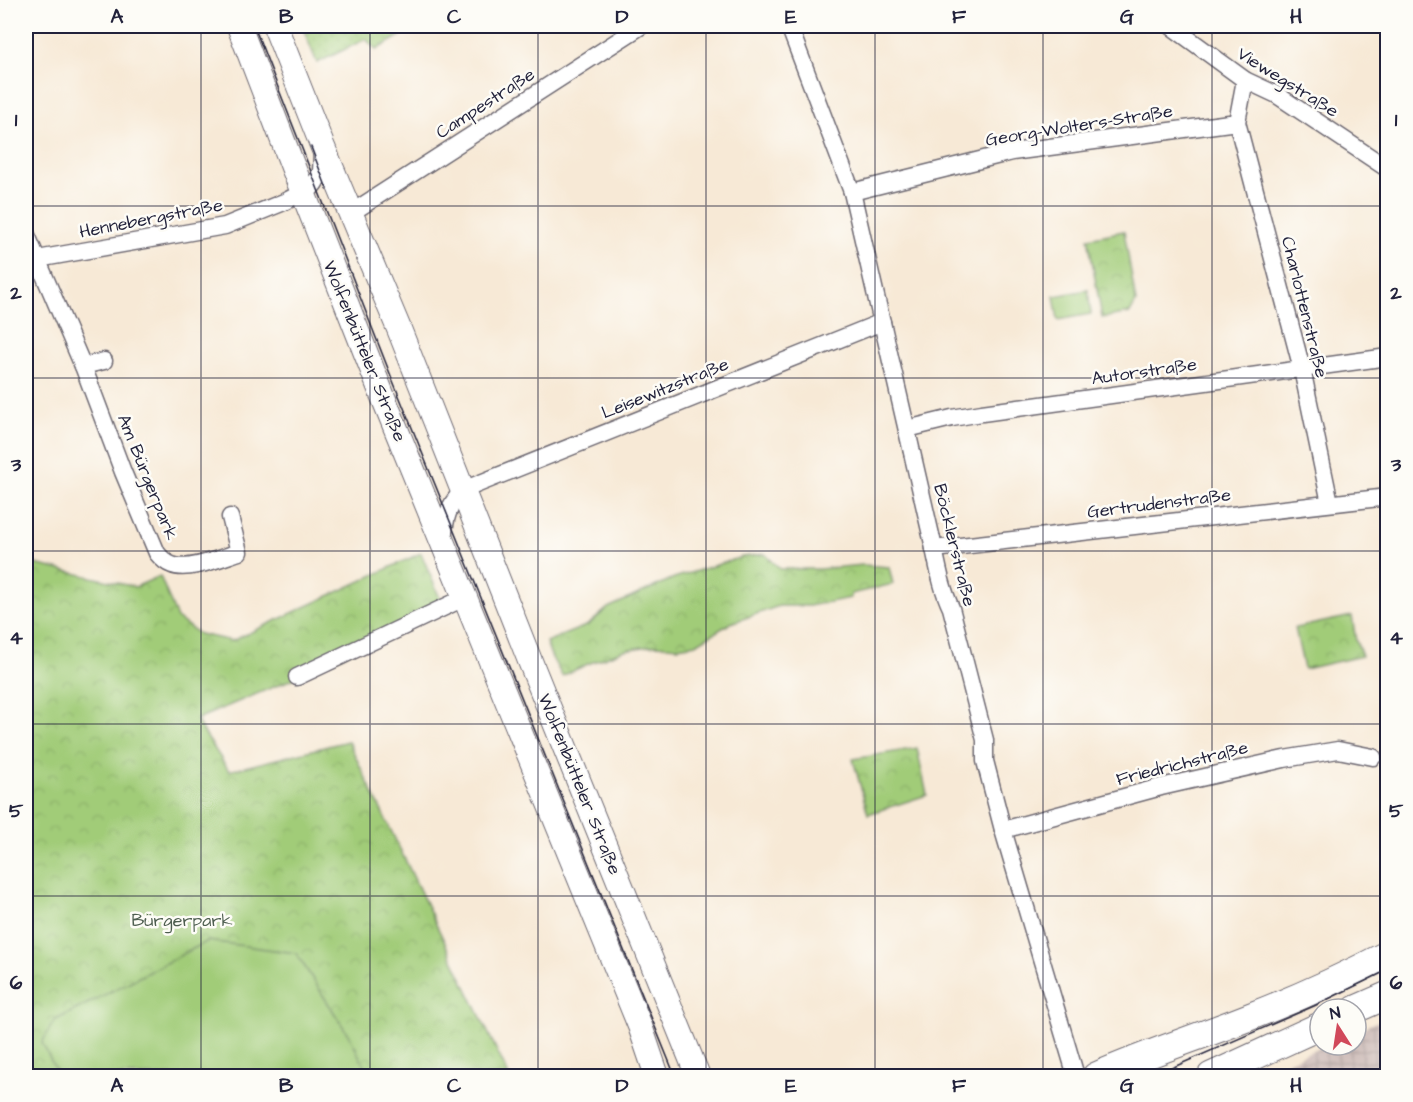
<svg xmlns="http://www.w3.org/2000/svg" width="1413" height="1102" viewBox="0 0 1413 1102" font-family="'Architects Daughter',sans-serif">
	<style>
		.industrial { fill: url(#industrial-grid) }
		.grass { fill: url(#grass-dots); stroke: #62775a; stroke-width: 1.5 }
		.park { fill: url(#park-crowns); stroke: #62775a; stroke-width: 1.5 }
		.pitch { fill: #a1cc78; stroke: #62775a; stroke-width: 1.5 }
		.lines { fill: none; stroke-linecap: round; stroke-linejoin: round }
		.street-casing { stroke: #6d6871; stroke-width: 19 }
		.secondary-casing { stroke: #6d6871; stroke-width: 26 }
		.primary-casing { stroke: #6d6871; stroke-width: 29 }
		.street { stroke: #fff; stroke-width: 16 }
		.secondary { stroke: #fff; stroke-width: 24 }
		.primary { stroke: #fff; stroke-width: 27 }
		.tram { stroke: #22223b; stroke-width: 1.5 }
		.grid { fill: none; stroke: #22223b; stroke-width: 1.5; stroke-opacity: 0.55 }
		.labels { text-anchor: middle; stroke-width: 5; stroke-linejoin: round; paint-order: stroke }
		.street-label { font-size: 18px; fill: #22223b; stroke: #fdfcf7 }
		.park-label { font-size: 18px; fill: #4e5e50; stroke: #fdfcf7 }
		.neatline { fill: none; stroke: #22223b; stroke-width: 2 }
		.grid-label { font-size: 20px; text-anchor: middle; font-weight: bold; fill: #22223b }
	</style>
	<defs>
		<pattern id="industrial-grid" width="8" height="8" patternUnits="userSpaceOnUse" patternTransform="scale(1.5)"><rect width="8" height="8" fill="#d0c0bc"/><path d="M0 4h8M4 0v8" fill="none" stroke="#b2a5a2"/></pattern>
		<pattern id="grass-dots" width="8" height="8" patternUnits="userSpaceOnUse" patternTransform="scale(1.5)"><rect width="8" height="8" fill="#a1cc78"/><path d="M2 2h.1M6 6h.1" fill="none" stroke="#8aaf69" stroke-width="1.8" stroke-linecap="round"/></pattern>
		<pattern id="park-crowns" width="20" height="18" patternUnits="userSpaceOnUse" patternTransform="scale(1.5)"><rect width="20" height="18" fill="#a1cc78"/><path d="M2 6a3 3 0 1 1 6 0M12 15a3 3 0 1 1 6 0" fill="none" stroke="#8aaf69"/></pattern>
	</defs>
	<rect width="100%" height="100%" fill="#fdfcf7"/>
	<filter id="ink" filterUnits="userSpaceOnUse"><feTurbulence type="fractalNoise" baseFrequency=".0167" numOctaves="2"/><feDisplacementMap in="SourceGraphic" scale="12" xChannelSelector="R" yChannelSelector="G"/><feConvolveMatrix kernelMatrix="1 2 1 2 8 2 1 2 1" color-interpolation-filters="sRGB"/></filter>
	<filter id="wash" filterUnits="userSpaceOnUse"><feTurbulence type="fractalNoise" baseFrequency=".008" numOctaves="4" result="noise"/><feDisplacementMap in="SourceGraphic" scale="24" xChannelSelector="R" yChannelSelector="G"/><feGaussianBlur stdDeviation="1.35" result="paint"/><feColorMatrix in="noise" values="0 0 0 0 0 0 0 0 0 0 0 0 0 0 0 0 0 1.4 0 .05"/><feComposite in="paint" operator="in"/></filter>
	<g filter="url(#wash)">
		<rect width="100%" height="100%" fill="#f7e9d6"/>
		<!-- industrial -->
		<polygon class="industrial" points="1387,1017 1387,1076 1256,1076 1325,1045 1356,1045 1356,1031"/>
		<!-- grass -->
		<polygon class="grass" points="302,26 417,26 376,50 366,39 317,63"/>
		<!-- park -->
		<g class="park">
			<polygon points="1124,231 1136,302 1130,313 1102,318 1088,238"/>
			<polygon points="421,553 444,608 297,677 197,719 199,725 229,771 348,741 509,1076 26,1076 26,562 135,587 160,576 177,618 199,634 232,641"/>
			<polygon points="765,554 780,569 819,569 863,565 889,567 893,584 851,594 851,598 809,606 779,606 731,623 696,644 678,647 656,645 624,650 588,664 562,676 551,656 546,642 588,625 608,608 674,578 742,557"/>
			<polygon points="1352,616 1356,641 1362,656 1304,669 1295,628"/>
			<polygon points="917,748 927,795 868,814 853,759"/>
		</g>
		<!-- pitch -->
		<g class="pitch">
			<polygon points="1088,290 1091,314 1058,320 1054,296"/>
			<polygon points="208,941 296,953 351,1039 369,1076 59,1076 42,1043 54,1021"/>
		</g>
	</g>
	<g filter="url(#ink)">
		<g class="lines">
			<!-- street casing -->
			<g class="street-casing">
				<g id="street">
					<path d="M 789,26 L 852,192 L 931,535 C 937,560 940,585 951,608 L 985,740 L 985,761 L 1003,830 L 1076,1076"/>
					<polyline points="1171,26 1245,80 1277,95 1388,169"/>
					<polyline points="1237,122 1302,369 1330,503"/>
					<polyline points="852,192 1012,152 1237,122 1245,80"/>
					<polyline points="351,213 641,26"/>
					<polyline points="26,233 83,366 104,361"/>
					<polyline points="26,261 225,226 284,202 311,188 315,183 321,172 322,152"/>
					<path d="M 83,366 L 123,472 L 157,553 C 161,558 166,563 172,565 C 188,572 223,557 239,552 L 230,517"/>
					<polyline points="907,429 952,418 982,413 1388,357"/>
					<path d="M 443,541 C 445,519 447,507 463,490 L 882,322"/>
					<polyline points="934,549 1388,497"/>
					<polyline points="297,677 466,597"/>
					<polyline points="1003,830 1161,787 1284,759 1338,750 1373,757"/>
				</g>
			</g>
			<!-- secondary casing -->
			<g class="secondary-casing">
				<g id="secondary">
					<polyline points="239,26 293,167 383,397 640,1026 657,1076"/>
					<polyline points="275,26 322,145 399,329 532,666 698,1076"/>
				</g>
			</g>
			<!-- primary casing -->
			<g class="primary-casing">
				<g id="primary">
					<polyline points="1356,1009 1388,995"/>
					<path d="M 1096,1076 C 1148,1053 1202,1036 1254,1015 C 1300,997 1344,977 1388,954"/>
					<polyline points="1211,1076 1320,1026"/>
				</g>
			</g>
			<!-- street -->
			<use href="#street" class="street"/>
			<!-- secondary -->
			<use href="#secondary" class="secondary"/>
			<!-- primary -->
			<use href="#primary" class="primary"/>
			<!-- tram -->
			<g class="tram">
				<polyline points="254,26 389,371 675,1076"/>
				<polyline points="311,147 327,189"/>
				<polyline points="1153,1076 1314,1006 1388,970"/>
			</g>
		</g>
	</g>
	<!-- grid -->
	<path class="grid" d="M 201,26 L 201,1076M 370,26 L 370,1076M 538,26 L 538,1076M 706,26 L 706,1076M 875,26 L 875,1076M 1043,26 L 1043,1076M 1212,26 L 1212,1076M 26,206 L 1388,206M 26,378 L 1388,378M 26,551 L 1388,551M 26,724 L 1388,724M 26,896 L 1388,896"/>
	<g class="labels">
		<!-- street labels -->
		<g class="street-label">
			<text transform="translate(1288 82) rotate(32)" y="6">Viewegstraße</text>
			<text transform="translate(485 103) rotate(-33)" y="6">Campestraße</text>
			<text transform="translate(1079 125) rotate(-9)" y="6">Georg-Wolters-Straße</text>
			<text transform="translate(151 218) rotate(-11)" y="6">Hennebergstraße</text>
			<text transform="translate(1305 307) rotate(76)" y="6">Charlottenstraße</text>
			<text transform="translate(365 351) rotate(68)" y="6">Wolfenbütteler Straße</text>
			<text transform="translate(1144 371) rotate(-8)" y="6">Autorstraße</text>
			<text transform="translate(665 388) rotate(-22)" y="6">Leisewitzstraße</text>
			<text transform="translate(148 477) rotate(68)" y="6">Am Bürgerpark</text>
			<text transform="translate(1159 503) rotate(-7)" y="6">Gertrudenstraße</text>
			<text transform="translate(955 545) rotate(76)" y="6">Böcklerstraße</text>
			<text transform="translate(1182 763) rotate(-14)" y="6">Friedrichstraße</text>
			<text transform="translate(580 784) rotate(68)" y="6">Wolfenbütteler Straße</text>
		</g>
		<!-- park labels -->
		<g class="park-label">
			<text x="182" y="926">Bürgerpark</text>
		</g>
	</g>
	<!-- margin -->
	<rect width="1413" height="1102" fill="none" stroke="#fdfcf7" stroke-width="66"/>
	<!-- north arrow -->
	<g transform="translate(1338 1027) rotate(348)"><circle r="28" fill="#fdfcf7" stroke="#a5a5ac" stroke-width="1.5"/>
	<path d="M0-4.5L10 22L0 15L-10 22Z" fill="#d1495b"/>
	<text y="-9" font-size="16" font-weight="bold" text-anchor="middle" fill="#22223b">N</text>
	</g>
	<rect x="33" y="33" width="1347" height="1036" class="neatline"/>
	<g class="grid-label">
		<text x="117" y="23">A</text>
		<text x="286" y="23">B</text>
		<text x="454" y="23">C</text>
		<text x="622" y="23">D</text>
		<text x="791" y="23">E</text>
		<text x="959" y="23">F</text>
		<text x="1127" y="23">G</text>
		<text x="1296" y="23">H</text>
		<text x="16" y="126">1</text>
		<text x="1396" y="126">1</text>
		<text x="16" y="299">2</text>
		<text x="1396" y="299">2</text>
		<text x="16" y="471">3</text>
		<text x="1396" y="471">3</text>
		<text x="16" y="644">4</text>
		<text x="1396" y="644">4</text>
		<text x="16" y="817">5</text>
		<text x="1396" y="817">5</text>
		<text x="16" y="989">6</text>
		<text x="1396" y="989">6</text>
		<text x="117" y="1092">A</text>
		<text x="286" y="1092">B</text>
		<text x="454" y="1092">C</text>
		<text x="622" y="1092">D</text>
		<text x="791" y="1092">E</text>
		<text x="959" y="1092">F</text>
		<text x="1127" y="1092">G</text>
		<text x="1296" y="1092">H</text>
	</g>
</svg>
